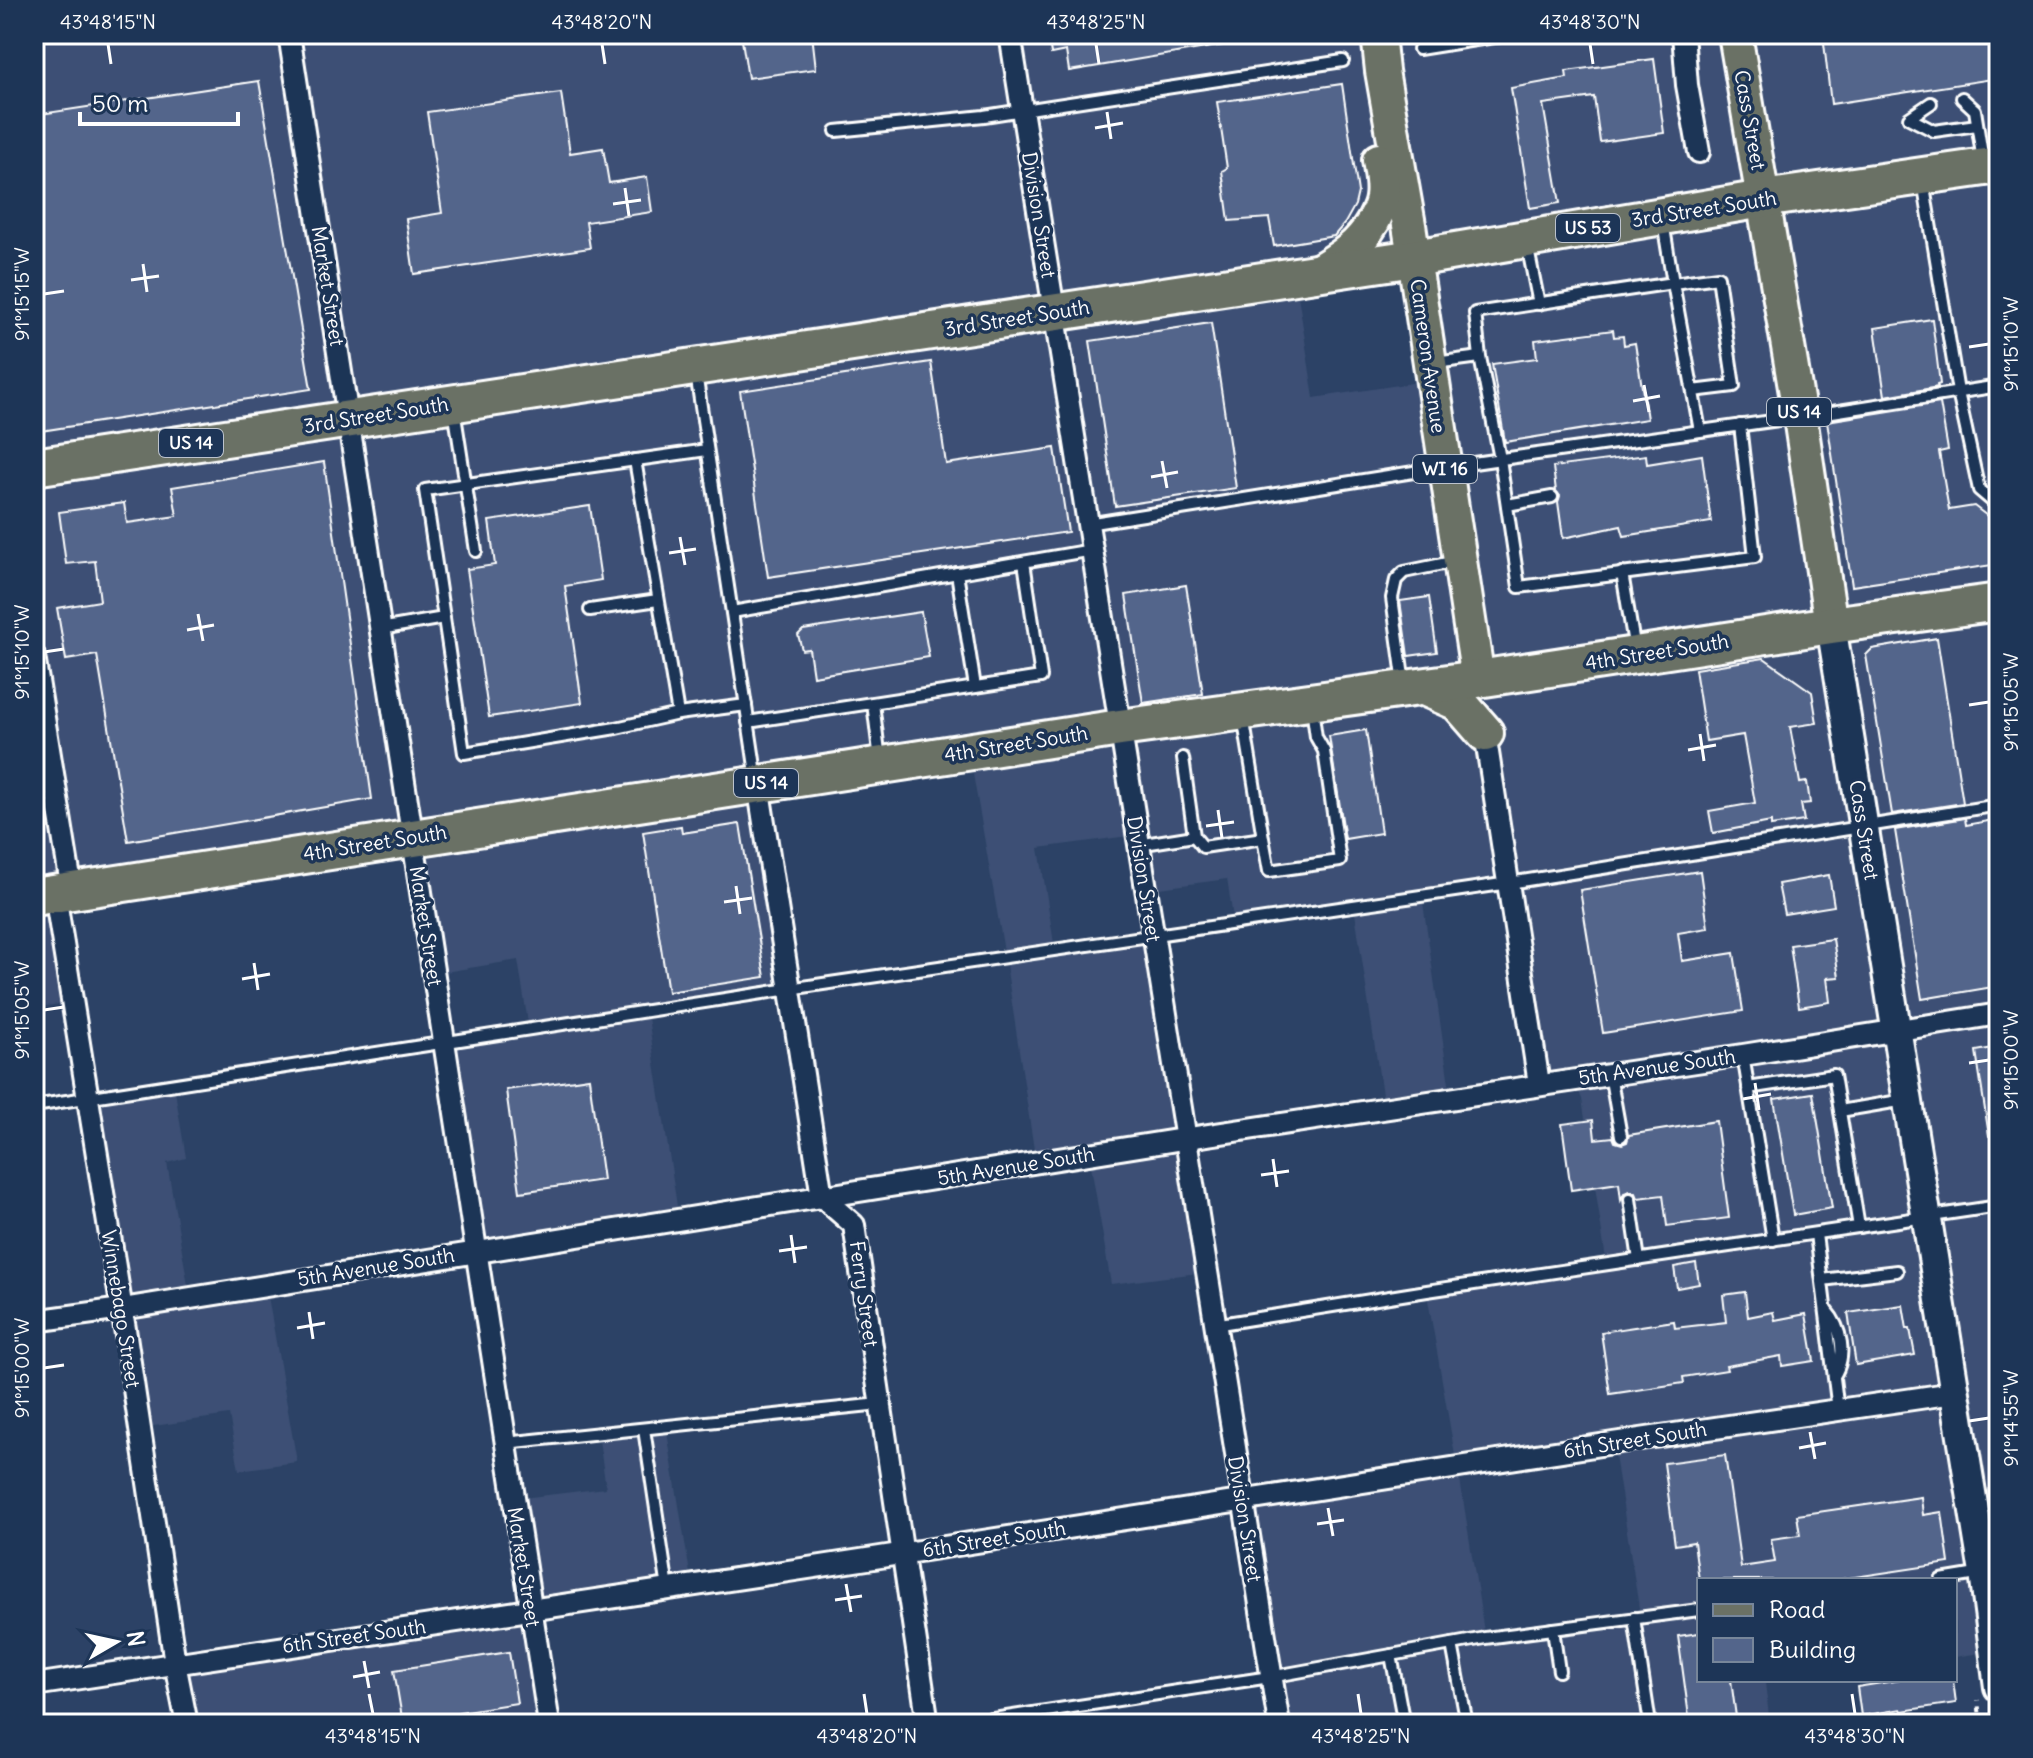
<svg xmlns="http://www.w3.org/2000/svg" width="2033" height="1758" viewBox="0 0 2033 1758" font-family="Delius,sans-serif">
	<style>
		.built { fill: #3c5074; fill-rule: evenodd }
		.building { fill: #53658b; stroke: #fff; stroke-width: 2 }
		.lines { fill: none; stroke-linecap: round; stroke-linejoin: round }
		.lane-casing { stroke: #fff; stroke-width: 16 }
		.street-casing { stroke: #fff; stroke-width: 26 }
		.secondary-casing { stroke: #fff; stroke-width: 34 }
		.primary-casing { stroke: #fff; stroke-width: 38 }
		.highway-casing { stroke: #fff; stroke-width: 42 }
		.path { stroke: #fff; stroke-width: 4; stroke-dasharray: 6 6; stroke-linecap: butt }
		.lane { stroke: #1d3557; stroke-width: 10 }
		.street { stroke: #1d3557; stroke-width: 20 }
		.secondary { stroke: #1d3557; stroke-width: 28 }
		.primary { stroke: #6b7165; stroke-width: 32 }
		.highway { stroke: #6b7165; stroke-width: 36 }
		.ticks { fill: none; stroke: #fff; stroke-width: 3 }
		.labels { text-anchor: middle; stroke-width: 7; stroke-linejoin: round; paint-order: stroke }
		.shield { fill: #1d3557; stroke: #bbc2cd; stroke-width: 2 }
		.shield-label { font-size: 18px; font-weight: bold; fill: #fff }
		.street-label { font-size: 20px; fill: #fff; stroke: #1d3557 }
		.neatline { fill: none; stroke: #fff; stroke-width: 3 }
		.ticks-label { font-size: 20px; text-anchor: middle; fill: #fff }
	</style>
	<rect width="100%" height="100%" fill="#2c4266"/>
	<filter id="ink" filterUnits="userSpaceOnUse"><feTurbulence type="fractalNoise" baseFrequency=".0125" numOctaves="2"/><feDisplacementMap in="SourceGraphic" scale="16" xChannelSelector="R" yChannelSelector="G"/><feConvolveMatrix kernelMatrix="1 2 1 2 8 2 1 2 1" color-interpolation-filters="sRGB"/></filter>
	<g filter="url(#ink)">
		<!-- built -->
		<g class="built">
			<path d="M 34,34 L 1999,34 L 1999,1650 L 1955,1657 L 1955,1580 L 1699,1580 L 1699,1680 L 1786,1680 L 1765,1683 L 1770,1724 L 1279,1724 L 1242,1500 L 1457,1467 L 1427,1294 L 1606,1260 L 1582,1099 L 1574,1080 L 1539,1084 L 1509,883 L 1422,896 L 1451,1098 L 1384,1108 L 1354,906 L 1234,924 L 1227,879 L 1145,890 L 1136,835 L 1039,848 L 1055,950 L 1153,936 L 1206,1272 L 1111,1284 L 1089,1154 L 1036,1163 L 1005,957 L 969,751 L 758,784 L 789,989 L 647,1011 L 679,1219 L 476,1251 L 444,1042 L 529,1029 L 518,960 L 433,974 L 412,838 L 55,894 L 72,1002 L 34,1008 ZM 1414,258 L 1431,380 L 1314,398 L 1295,276 ZM 1613,1443 L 1640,1614 L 1485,1638 L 1458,1467 Z"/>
			<polygon points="174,1085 186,1158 167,1163 190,1297 266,1285 297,1462 239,1470 229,1415 140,1428 88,1099"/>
			<polygon points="666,1426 692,1586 531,1610 547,1716 508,1724 187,1724 175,1663 530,1610 514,1499 606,1488 598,1433"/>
		</g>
		<!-- building -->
		<g class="building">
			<polygon points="741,34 812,34 816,69 748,78"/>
			<polygon points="1048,34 1236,34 1236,43 1069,71 1066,51 1051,54"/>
			<polygon points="1823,34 1999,34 1999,78 1831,104"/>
			<polygon points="1654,59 1664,133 1600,142 1594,97 1543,104 1560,203 1530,208 1511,88 1567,78 1566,71"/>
			<polygon points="259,81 311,389 34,432 34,115"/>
			<polygon points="1342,84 1358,192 1355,205 1345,223 1334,236 1274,246 1269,218 1229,221 1222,171 1227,168 1217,102"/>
			<polygon points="561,93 570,153 603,148 609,183 647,177 652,212 586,222 590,248 414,274 406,219 442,213 427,112"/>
			<polygon points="1932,319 1940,384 1937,385 1938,387 1885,396 1875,328"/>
			<polygon points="1211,323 1236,488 1115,506 1090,341"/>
			<polygon points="1613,330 1614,337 1623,336 1624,345 1635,343 1647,419 1505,442 1492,364 1537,358 1535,340"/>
			<polygon points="931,362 946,464 1055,448 1068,532 768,577 740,391"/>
			<polygon points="1940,403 1948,450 1939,452 1949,510 1974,506 1999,525 1999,564 1852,586 1827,421"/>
			<polygon points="1646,455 1647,464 1702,455 1711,522 1624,536 1621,526 1563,538 1558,502 1560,496 1556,491 1553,467"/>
			<polygon points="324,462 372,799 128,841 97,655 66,660 57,608 100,601 95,561 66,564 59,512 124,503 127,523 177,516 172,487"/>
			<polygon points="590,506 601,580 565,586 582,703 489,717 467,569 495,565 489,521"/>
			<polygon points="1186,585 1203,694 1143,703 1126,595"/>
			<polygon points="1429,597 1437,652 1408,656 1400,601"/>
			<polygon points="921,612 929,657 813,676 809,649 802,650 800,642 798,635 803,630"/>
			<polygon points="1937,638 1963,803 1892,814 1866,655 1872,649"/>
			<polygon points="1764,658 1812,692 1817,723 1790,727 1800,783 1807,782 1810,803 1801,804 1804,821 1771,826 1771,822 1713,833 1709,811 1755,803 1743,735 1706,741 1695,669"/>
			<polygon points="1366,730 1381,833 1345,839 1329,736"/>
			<polygon points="1965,818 1966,825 1999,819 1999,986 1922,999 1895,830"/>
			<polygon points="740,824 765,977 668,992 643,832 681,826 682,833"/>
			<polygon points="1700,871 1708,928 1678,933 1682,961 1734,953 1743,1011 1603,1033 1580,890"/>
			<polygon points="1829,875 1834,906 1784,914 1778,884"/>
			<polygon points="1833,939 1839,977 1827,978 1830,1002 1799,1007 1790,945"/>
			<polygon points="1999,1047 1999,1135 1989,1136 1976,1051"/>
			<polygon points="589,1078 603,1180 520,1192 506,1090"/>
			<polygon points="1813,1093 1832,1208 1793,1215 1774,1099"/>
			<polygon points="1593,1120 1595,1139 1613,1137 1615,1142 1622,1144 1627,1142 1629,1135 1716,1121 1729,1218 1667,1226 1663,1195 1638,1198 1636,1193 1630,1191 1624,1193 1621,1200 1619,1183 1571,1190 1562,1124"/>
			<polygon points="1696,1263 1699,1284 1677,1288 1674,1267"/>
			<polygon points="1745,1292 1748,1317 1773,1312 1775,1320 1806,1314 1814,1361 1782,1366 1781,1356 1726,1366 1727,1370 1683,1377 1684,1383 1610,1394 1601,1332 1674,1321 1675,1328 1726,1322 1723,1295"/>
			<polygon points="1903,1305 1907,1329 1910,1329 1915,1355 1856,1365 1848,1313"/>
			<polygon points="1725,1455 1741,1567 1775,1562 1771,1539 1800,1535 1797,1515 1921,1497 1923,1515 1942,1512 1949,1563 1835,1580 1699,1580 1694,1542 1675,1545 1664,1463"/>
			<polygon points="1699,1633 1699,1680 1731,1680 1737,1724 1690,1724 1678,1636"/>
			<polygon points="509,1652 517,1703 459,1712 461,1724 403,1724 394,1670"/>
			<polygon points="1900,1680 1953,1680 1956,1703 1902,1711 1901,1709 1861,1716 1857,1687"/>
		</g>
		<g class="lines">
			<!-- lane casing -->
			<g class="lane-casing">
				<g id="lane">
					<polyline points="1419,49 1513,34"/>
					<polyline points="1962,98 1975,110 1983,161"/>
					<polyline points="1931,103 1909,118 1934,131 1977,125"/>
					<polyline points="836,131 984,116 1343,61"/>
					<polyline points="1923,181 1958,392 1979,490 1992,501 1999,502"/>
					<polyline points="1663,222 1673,283 1718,277 1734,386 1693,391"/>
					<polyline points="1527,244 1539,304"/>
					<polyline points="1435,363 1480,357"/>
					<polyline points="696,373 757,780"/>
					<polyline points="454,409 476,551"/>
					<polyline points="1700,431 1673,283 1475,313 1480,357 1500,459 1519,587 1755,557 1740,425"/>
					<polyline points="707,450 425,490 464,753 616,728 678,714 746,705"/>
					<polyline points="635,460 678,714"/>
					<polyline points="1507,505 1552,497"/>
					<polyline points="1087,524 1445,467 1800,417 1999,386"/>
					<polyline points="957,573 975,687"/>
					<polyline points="1622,573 1635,650"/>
					<polyline points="590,610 658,600"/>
					<polyline points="732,612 1092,550"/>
					<polyline points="380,629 444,618"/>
					<polyline points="1404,684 1392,598 1396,580 1404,572 1457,561"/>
					<polyline points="873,703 880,760"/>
					<polyline points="748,722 1041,677 1024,562"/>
					<polyline points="1194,836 1203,847 1263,838 1243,716"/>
					<polyline points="1263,838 1269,871 1340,861 1324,751 1316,737 1312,708"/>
					<polyline points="1138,845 1194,836 1183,758"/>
					<polyline points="1743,1055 1773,1240"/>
					<polyline points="1610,1074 1621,1136"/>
					<polyline points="1748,1088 1834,1075 1859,1227"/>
					<polyline points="34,1106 789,989 1509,883 1999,805"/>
					<polyline points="1840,1111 1905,1100"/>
					<polyline points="1630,1199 1639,1260"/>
					<polyline points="1816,1234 1838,1410"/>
					<polyline points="1822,1280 1897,1271"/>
					<path d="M 1826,1310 C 1842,1328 1847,1356 1834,1376"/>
					<polyline points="1214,1325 1427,1291 1999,1206"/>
					<polyline points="644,1429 668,1589"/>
					<polyline points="505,1443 880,1404"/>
					<polyline points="1941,1580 1983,1573"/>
					<polyline points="1634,1618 1650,1724"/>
					<polyline points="1553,1629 1559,1671"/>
					<polyline points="1452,1644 1467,1724"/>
					<polyline points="1391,1655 1404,1724"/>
					<polyline points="960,1724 1270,1677 1485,1638 1699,1610"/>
				</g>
			</g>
			<!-- street casing -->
			<g class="street-casing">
				<g id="street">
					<polyline points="289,34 549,1724"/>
					<polyline points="1010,34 1279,1724"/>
					<polyline points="1683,34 1687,85 1699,152"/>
					<polyline points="34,656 72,891"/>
					<polyline points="1485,733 1539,1084"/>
					<polyline points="758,784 822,1197 854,1225 928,1724"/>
					<polyline points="55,894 125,1329 175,1663 187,1724"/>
					<polyline points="34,1321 122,1309 1208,1135 1743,1055 1999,1014"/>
					<polyline points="34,1685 874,1558 1613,1443 1954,1393"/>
				</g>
			</g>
			<!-- secondary casing -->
			<g class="secondary-casing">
				<polyline id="secondary" points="1831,625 1984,1573 1999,1687"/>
			</g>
			<!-- primary casing -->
			<g class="primary-casing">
				<g id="primary">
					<polyline points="1378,34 1382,71 1409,225 1478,679"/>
					<polyline points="1735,34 1800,417 1831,625"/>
					<path d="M 1316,272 C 1340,258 1359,246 1373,222 C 1377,214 1381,207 1382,198 C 1384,185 1381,172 1379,160"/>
				</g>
			</g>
			<!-- highway casing -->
			<g class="highway-casing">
				<g id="highway">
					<polyline points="34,467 1414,258 1763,199 1999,165"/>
					<polyline points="1424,687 1458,702 1485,733"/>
					<polyline points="34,897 1120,728 1478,679 1831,625 1999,602"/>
				</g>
			</g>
			<!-- path -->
			<polyline class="path" points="1978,1724 1980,1718 1978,1700"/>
			<!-- lane -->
			<use href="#lane" class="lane"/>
			<!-- street -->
			<use href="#street" class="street"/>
			<!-- secondary -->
			<use href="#secondary" class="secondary"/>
			<!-- primary -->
			<use href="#primary" class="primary"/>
			<!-- highway -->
			<use href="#highway" class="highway"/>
		</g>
	</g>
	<!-- ticks -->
	<path class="ticks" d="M 108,44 L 111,64M 602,44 L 605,64M 1096,44 L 1099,64M 1590,44 L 1593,64M 1107,112 L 1111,139M 1095,128 L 1123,123M 625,188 L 629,216M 613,204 L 641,200M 143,264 L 147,292M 131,280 L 159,276M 44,294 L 64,291M 1969,347 L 1989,344M 1644,385 L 1649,412M 1633,401 L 1660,396M 1162,461 L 1167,488M 1151,477 L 1178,472M 680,537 L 685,565M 669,553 L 696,549M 198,614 L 203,641M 187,630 L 214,625M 44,652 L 64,649M 1969,705 L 1989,702M 1700,734 L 1704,761M 1688,750 L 1716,745M 1218,810 L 1222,838M 1206,826 L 1234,822M 736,886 L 740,914M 724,902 L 752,898M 254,963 L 258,990M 242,979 L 270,974M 44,1010 L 64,1007M 1969,1063 L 1989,1060M 1755,1083 L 1759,1110M 1743,1099 L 1771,1094M 1273,1159 L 1277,1187M 1261,1175 L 1289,1171M 791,1235 L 795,1263M 779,1251 L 807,1247M 309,1312 L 313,1339M 297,1328 L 325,1323M 44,1368 L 64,1365M 1969,1421 L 1989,1418M 1810,1432 L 1815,1459M 1799,1448 L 1826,1443M 1328,1508 L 1333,1536M 1317,1524 L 1344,1520M 846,1584 L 851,1612M 835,1600 L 862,1596M 364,1661 L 369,1688M 353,1677 L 380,1672M 369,1694 L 373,1714M 864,1694 L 867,1714M 1358,1694 L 1361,1714M 1852,1694 L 1855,1714"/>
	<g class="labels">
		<!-- shield labels -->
		<g class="shield">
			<rect x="1556" y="214" width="64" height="28" rx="6"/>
			<rect x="1767" y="398" width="64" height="28" rx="6"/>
			<rect x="159" y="429" width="64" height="28" rx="6"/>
			<rect x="1413" y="455" width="64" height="28" rx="6"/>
			<rect x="734" y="769" width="64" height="28" rx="6"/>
		</g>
		<g class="shield-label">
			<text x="1588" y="234">US 53</text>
			<text x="1799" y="418">US 14</text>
			<text x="191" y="449">US 14</text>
			<text x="1445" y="475">WI 16</text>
			<text x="766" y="789">US 14</text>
		</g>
		<!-- street labels -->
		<g class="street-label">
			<text transform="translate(1750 120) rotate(80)" y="7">Cass Street</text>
			<text transform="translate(1704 209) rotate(-9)" y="7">3rd Street South</text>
			<text transform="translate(1039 215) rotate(81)" y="7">Division Street</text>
			<text transform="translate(328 286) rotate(81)" y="7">Market Street</text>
			<text transform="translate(1017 318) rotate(-9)" y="7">3rd Street South</text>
			<text transform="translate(1428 356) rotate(82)" y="7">Cameron Avenue</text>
			<text transform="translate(376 415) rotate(-9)" y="7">3rd Street South</text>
			<text transform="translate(1657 652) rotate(-9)" y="7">4th Street South</text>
			<text transform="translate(1016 744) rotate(-9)" y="7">4th Street South</text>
			<text transform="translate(1864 830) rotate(81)" y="7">Cass Street</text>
			<text transform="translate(375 843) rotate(-9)" y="7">4th Street South</text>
			<text transform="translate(1144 879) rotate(81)" y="7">Division Street</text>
			<text transform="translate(426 926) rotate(81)" y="7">Market Street</text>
			<text transform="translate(1657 1067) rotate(-8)" y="7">5th Avenue South</text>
			<text transform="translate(1016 1166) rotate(-9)" y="7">5th Avenue South</text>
			<text transform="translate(376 1267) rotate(-9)" y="7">5th Avenue South</text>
			<text transform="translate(864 1294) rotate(82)" y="7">Ferry Street</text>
			<text transform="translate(121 1309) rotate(81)" y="7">Winnebago Street</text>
			<text transform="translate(1635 1440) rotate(-9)" y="7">6th Street South</text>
			<text transform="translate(1245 1519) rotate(81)" y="7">Division Street</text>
			<text transform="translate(994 1539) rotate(-9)" y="7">6th Street South</text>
			<text transform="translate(524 1567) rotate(81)" y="7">Market Street</text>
			<text transform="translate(354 1636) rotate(-8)" y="7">6th Street South</text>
		</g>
	</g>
	<!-- margin -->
	<rect width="2033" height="1758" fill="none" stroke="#1d3557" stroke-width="88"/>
	<!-- legend -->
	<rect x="1697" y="1578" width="260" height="104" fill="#1d3557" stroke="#77869a" stroke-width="2"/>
	<rect x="1713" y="1604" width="40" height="12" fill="#6b7165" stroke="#77869a" stroke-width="2"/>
	<text x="1769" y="1618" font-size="24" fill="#ffffff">Road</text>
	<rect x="1713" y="1638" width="40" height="24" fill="#53658b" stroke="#77869a" stroke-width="2"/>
	<text x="1769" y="1658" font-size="24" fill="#ffffff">Building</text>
	<!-- north arrow -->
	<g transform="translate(116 1642) rotate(81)" stroke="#1d3557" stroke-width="6" paint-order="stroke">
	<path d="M0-6L14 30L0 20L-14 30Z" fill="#ffffff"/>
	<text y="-12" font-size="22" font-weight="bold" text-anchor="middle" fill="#ffffff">N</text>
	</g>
	<!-- scale -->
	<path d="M80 112v12h158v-12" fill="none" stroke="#ffffff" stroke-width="4"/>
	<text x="92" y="112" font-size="24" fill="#ffffff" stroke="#1d3557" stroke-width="6" paint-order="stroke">50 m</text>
	<rect x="44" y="44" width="1945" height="1670" class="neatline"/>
	<g class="ticks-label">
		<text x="108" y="29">43°48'15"N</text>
		<text x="602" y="29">43°48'20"N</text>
		<text x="1096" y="29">43°48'25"N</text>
		<text x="1590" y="29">43°48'30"N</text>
		<text transform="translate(22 294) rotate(-90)" y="7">91°15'15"W</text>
		<text transform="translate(2011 344) rotate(-90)" y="7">91°15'10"W</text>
		<text transform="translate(22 652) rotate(-90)" y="7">91°15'10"W</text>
		<text transform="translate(2011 702) rotate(-90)" y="7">91°15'05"W</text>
		<text transform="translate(22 1010) rotate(-90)" y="7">91°15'05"W</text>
		<text transform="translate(2011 1060) rotate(-90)" y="7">91°15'00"W</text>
		<text transform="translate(22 1368) rotate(-90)" y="7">91°15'00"W</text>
		<text transform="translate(2011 1418) rotate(-90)" y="7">91°14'55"W</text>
		<text x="373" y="1743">43°48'15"N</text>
		<text x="867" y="1743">43°48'20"N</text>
		<text x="1361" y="1743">43°48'25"N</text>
		<text x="1855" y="1743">43°48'30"N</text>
	</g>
</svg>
